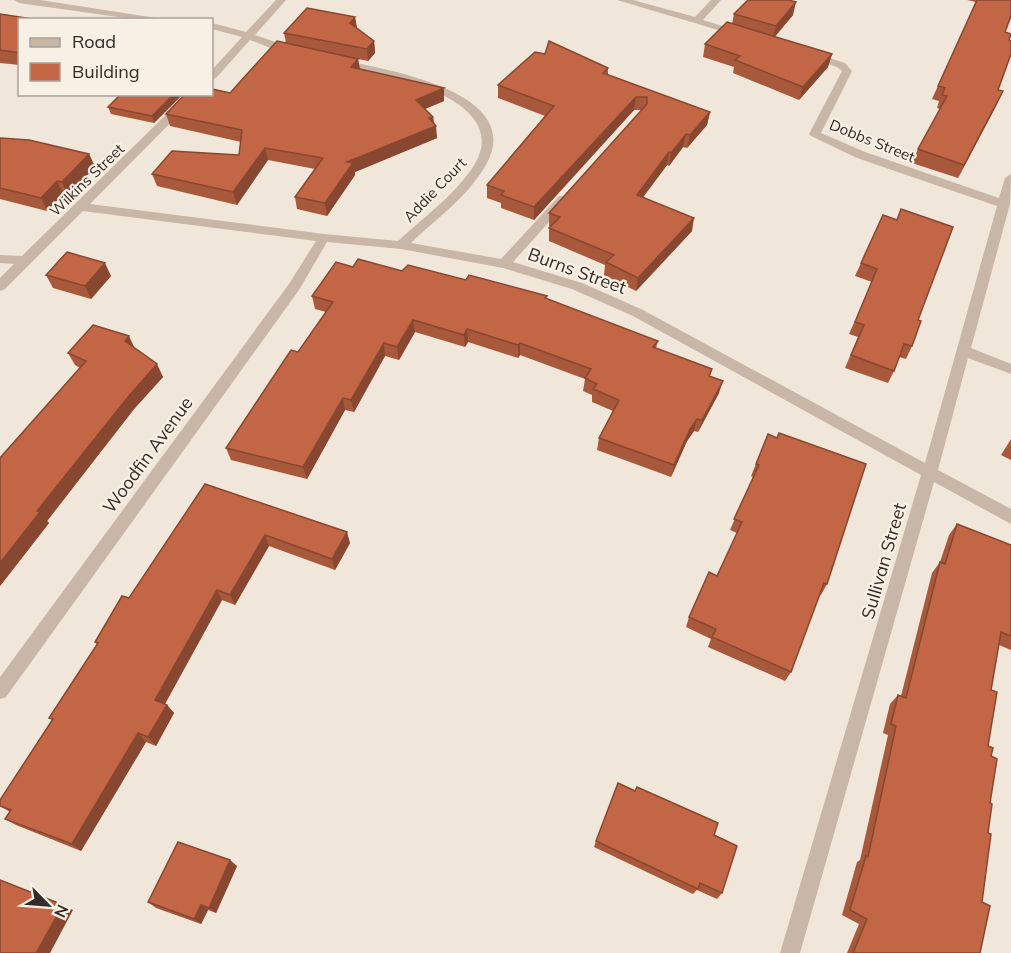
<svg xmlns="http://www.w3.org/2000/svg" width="1011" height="953" viewBox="0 0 1011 953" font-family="Mulish,sans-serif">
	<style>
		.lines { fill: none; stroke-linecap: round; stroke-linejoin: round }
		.minor { fill: #c8b6a6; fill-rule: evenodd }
		.wall { fill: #a8583b }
		.shaded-wall { fill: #884730 }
		.building { fill: #c36645; stroke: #884730; stroke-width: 1.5 }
		.labels { text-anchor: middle; stroke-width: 4.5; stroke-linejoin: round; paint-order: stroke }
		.far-street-label { font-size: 15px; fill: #342b26; stroke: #f8f0e5 }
		.street-label { font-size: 18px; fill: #342b26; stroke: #f8f0e5 }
	</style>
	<rect width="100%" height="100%" fill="#f0e6d9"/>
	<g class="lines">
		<!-- minor -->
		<g class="minor">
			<polygon points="14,0 40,0 169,20 139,20 19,3"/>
			<polygon points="276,0 286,0 255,35 296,49 296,53 278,51 250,40 216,78 212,79 212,70 242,37 212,29 212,23 246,32"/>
			<polygon points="617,0 633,0 695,17 711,0 721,0 703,20 744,33 735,35"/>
			<path d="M 811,52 L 845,63 L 852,71 L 821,133 L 865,152 L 999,198 L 1005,178 L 1011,174 L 1010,204 L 971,348 L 1011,364 L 1011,374 L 968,358 L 938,470 L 1011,509 L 1011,524 L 934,482 L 800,953 L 780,953 L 921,475 L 633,316 L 572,289 L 503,268 L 401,249 L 327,242 L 299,290 L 6,697 L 0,699 L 0,677 L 289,284 L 316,241 L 83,211 L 5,289 L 0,291 L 0,278 L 14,264 L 0,263 L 0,255 L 22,256 L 187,94 L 199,94 L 90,204 L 324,234 L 398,241 C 423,218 452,197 471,170 C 510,115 434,88 393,77 C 379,74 346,71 336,63 L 341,60 C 384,69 525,91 487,163 C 470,195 437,218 411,243 L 501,259 L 559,196 L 567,196 L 567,202 L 513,262 L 582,283 L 643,310 L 925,463 L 997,206 L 857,158 L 811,136 L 809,134 L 842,71 L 837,67 L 807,57 L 807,53 Z"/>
		</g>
	</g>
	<!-- wall -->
	<g class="wall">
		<polygon points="967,0 1011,0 1005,32 1009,40 998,90 997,104 958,178 912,163 918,149 940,109 937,108 939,101 932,99 976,2"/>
		<polygon points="0,14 20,20 20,65 0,63"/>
		<polygon points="734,14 793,15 775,37 832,54 828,67 799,100 733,73 734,67 703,57 705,44 732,24"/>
		<polygon points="355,17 357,28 374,41 375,53 368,61 358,59 360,69 444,88 444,101 425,109 433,117 437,138 355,172 355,175 327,216 297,209 295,197 315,169 268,160 237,205 157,186 152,174 239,155 241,142 170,126 166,114 230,93 286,43 284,33"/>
		<polygon points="608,68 608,75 710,112 707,125 687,148 683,147 669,166 667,165 643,197 692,231 636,291 604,275 605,265 549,241 549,228 551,227 549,226 549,213 642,110 634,110 534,220 501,208 501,203 487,198 487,185 545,116 498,98 498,85"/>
		<polygon points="121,94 183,94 154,123 111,114 108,107"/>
		<polygon points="0,138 89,154 95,167 68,195 63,194 47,211 0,199"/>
		<polygon points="883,215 918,320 912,346 906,359 899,357 894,371 888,383 845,368 858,337 849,334 872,282 855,276"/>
		<polygon points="353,267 402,271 466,280 547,296 546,299 658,341 656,348 712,369 710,376 719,393 698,432 694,431 687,441 671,477 597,450 599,438 613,411 592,402 592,395 583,391 585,379 520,355 518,358 468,342 465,347 415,332 399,360 385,356 354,412 345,410 307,479 231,460 226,448 298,352 326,312 315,309 312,296"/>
		<polygon points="46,275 111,276 91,299 53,288"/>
		<polygon points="134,348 163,377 134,409 47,521 49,523 0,586 80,368 75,365 68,353"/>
		<polygon points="768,434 827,584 821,595 819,594 791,672 785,681 708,647 711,639 686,627 689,617 717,576 737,533 730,530 753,477 751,476"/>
		<polygon points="1011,439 1011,460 1001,455"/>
		<polygon points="205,484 350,543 335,570 269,546 235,605 222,600 165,704 167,705 174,713 156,746 146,742 81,851 16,825 5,819 10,812 0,806 0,800 52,720 49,718 97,644 95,642 129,598"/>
		<polygon points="957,524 1011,545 1011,650 999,645 991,690 988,746 991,756 990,803 988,833 982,902 980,953 847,953 859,924 842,915 857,862 860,860 888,735 883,733 890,704 898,695 901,696 932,573 940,562 949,535"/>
		<polygon points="714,835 722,893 717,899 697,890 693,894 594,847 596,841"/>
		<polygon points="237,866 216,913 208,910 201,924 156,908 148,902"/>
	</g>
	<!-- shaded-wall -->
	<g class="shaded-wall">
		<polygon points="796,2 793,15 772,39 776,26"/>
		<polygon points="355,17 357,29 350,23"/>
		<polygon points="374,41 375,53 368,61 367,49"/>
		<polygon points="832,54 828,67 799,100 803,87"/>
		<polygon points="358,59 360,71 351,67"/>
		<polygon points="444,88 444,101 417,112 416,100"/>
		<polygon points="1003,91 997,104 958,178 964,165"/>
		<polygon points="174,94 183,94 154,123 152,116"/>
		<polygon points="636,97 634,110 534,220 534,207"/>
		<polygon points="710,112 707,125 687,148 690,135"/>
		<polygon points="433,117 434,126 436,126 437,138 355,172 355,175 327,216 325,203 347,162"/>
		<polygon points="686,134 683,147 669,166 671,153"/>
		<polygon points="265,148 268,160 237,205 233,192"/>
		<polygon points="669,152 667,165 635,208 637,195"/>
		<polygon points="89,154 95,167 68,195 62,182"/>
		<polygon points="57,181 63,194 47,211 41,198"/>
		<polygon points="694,218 692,231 636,291 638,278"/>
		<polygon points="105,263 111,276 91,299 85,286"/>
		<polygon points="413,320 415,332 399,360 397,347"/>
		<polygon points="467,329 468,342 465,347 464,335"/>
		<polygon points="129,336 135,349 125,341"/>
		<polygon points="384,343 385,356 354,412 351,400"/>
		<polygon points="520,343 520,355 518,358 518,345"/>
		<polygon points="157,364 163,377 134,409 47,521 49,523 0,586 0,563 37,511 128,397"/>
		<polygon points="723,381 719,393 698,432 702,420"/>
		<polygon points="343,398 345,410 307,479 303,467"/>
		<polygon points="697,419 694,431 687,441 671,477 674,465 690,429"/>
		<polygon points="347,532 350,543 335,570 332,559"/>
		<polygon points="265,535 269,546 235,605 230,595"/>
		<polygon points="217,590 222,600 162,709 155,700"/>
		<polygon points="167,705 174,713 156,746 148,737"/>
		<polygon points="138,733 146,742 81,851 72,844"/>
		<polygon points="230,860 237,866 216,913 209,908"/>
		<polygon points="63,905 73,910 50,953 36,953"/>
		<polygon points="201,905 208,910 201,924 194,919"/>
	</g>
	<!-- building -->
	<g class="building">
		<polygon points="748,0 789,0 796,2 776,26 734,14"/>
		<polygon points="977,0 1011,0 1011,16 1005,32 1011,34 1009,40 1011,41 1011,54 998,90 1003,91 964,165 918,149 947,96 942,95 945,88 938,86"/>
		<polygon points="307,8 355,17 350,23 374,41 367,49 284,33"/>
		<polygon points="0,14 39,20 20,20 20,53 0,50"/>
		<polygon points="727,22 832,54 803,87 735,60 740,56 705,44"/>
		<polygon points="277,41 358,59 351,67 444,88 416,100 433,117 429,118 436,126 347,162 353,163 325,203 295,197 323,158 265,148 233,192 152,174 172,151 239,155 242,130 166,114 185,94 212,94 212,89 230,93"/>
		<polygon points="549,41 608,68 603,73 710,112 690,135 686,134 671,153 669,152 637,195 694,218 638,278 606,262 614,255 549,228 560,217 549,213 647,104 647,97 636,97 534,207 501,195 504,191 487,185 554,106 498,85 535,52 545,54"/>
		<polygon points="121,94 174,94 152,116 108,107"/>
		<polygon points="0,138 29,140 89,154 62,182 57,181 41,198 0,188"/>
		<polygon points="901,209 953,227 918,320 921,321 912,346 904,344 894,371 851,355 864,325 855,322 877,269 861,263 883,215 897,220"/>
		<polygon points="67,252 105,263 85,286 46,275"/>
		<polygon points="358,259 402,271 408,265 466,280 469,275 547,296 545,298 658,341 653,347 712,369 709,376 723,381 702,420 697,419 690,429 674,465 599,438 619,400 593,389 597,384 585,378 591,369 520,343 518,345 467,329 464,335 413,320 397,347 384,343 351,400 343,398 303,467 226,448 291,350 298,352 333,302 312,296 336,262 353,267"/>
		<polygon points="93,325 129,336 125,341 157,364 128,397 37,511 40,512 0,563 0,458 86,361 68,353"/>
		<polygon points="779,433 866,464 827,584 824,583 791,672 712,637 716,629 689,617 709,572 717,576 742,522 734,519 759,465 756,464 768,434 777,438"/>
		<polygon points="205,484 347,532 332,559 265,535 230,595 217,590 155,700 167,705 148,737 138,733 72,844 5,819 11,810 0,806 0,800 53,719 49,718 98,643 95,642 122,596 129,598"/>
		<polygon points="957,524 1011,545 1011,636 1001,632 991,690 997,692 988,746 993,748 991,756 997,759 990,803 992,804 988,833 991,834 982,902 990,906 980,953 853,953 867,919 850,910 866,856 868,857 896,726 891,724 898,695 906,698 940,562 945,564"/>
		<polygon points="618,783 635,791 637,787 718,823 714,835 737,846 722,893 700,883 698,889 596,841"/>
		<polygon points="178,842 230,860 209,908 201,905 194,919 148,902"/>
		<polygon points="0,880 63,905 36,953 0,953"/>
	</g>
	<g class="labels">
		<!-- far-street labels -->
		<g class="far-street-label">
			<text transform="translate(872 141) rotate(22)" y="5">Dobbs Street</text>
			<text transform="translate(87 180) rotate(-44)" y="5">Wilkins Street</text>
			<text transform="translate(435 190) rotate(-46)" y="5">Addie Court</text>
		</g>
		<!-- street labels -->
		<g class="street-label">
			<text transform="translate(577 271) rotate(20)" y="6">Burns Street</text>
			<text transform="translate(148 455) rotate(-54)" y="6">Woodfin Avenue</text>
			<text transform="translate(884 561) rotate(-74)" y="6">Sullivan Street</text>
		</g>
	</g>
	<!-- legend -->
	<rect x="18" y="18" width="195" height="78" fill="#f8f0e5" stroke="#aaa199" stroke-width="1.5"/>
	<rect x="30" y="38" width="30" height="9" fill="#c8b6a6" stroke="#aaa199" stroke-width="1.5"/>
	<text x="72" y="48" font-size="18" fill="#342b26">Road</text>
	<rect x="30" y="63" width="30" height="18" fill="#c36645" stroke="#aaa199" stroke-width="1.5"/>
	<text x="72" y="78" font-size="18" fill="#342b26">Building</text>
	<!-- north arrow -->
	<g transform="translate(48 905) rotate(115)" stroke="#f8f0e5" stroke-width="4.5" paint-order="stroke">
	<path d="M0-4.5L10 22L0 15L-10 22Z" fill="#342b26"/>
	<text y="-9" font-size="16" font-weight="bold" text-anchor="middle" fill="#342b26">N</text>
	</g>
</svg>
